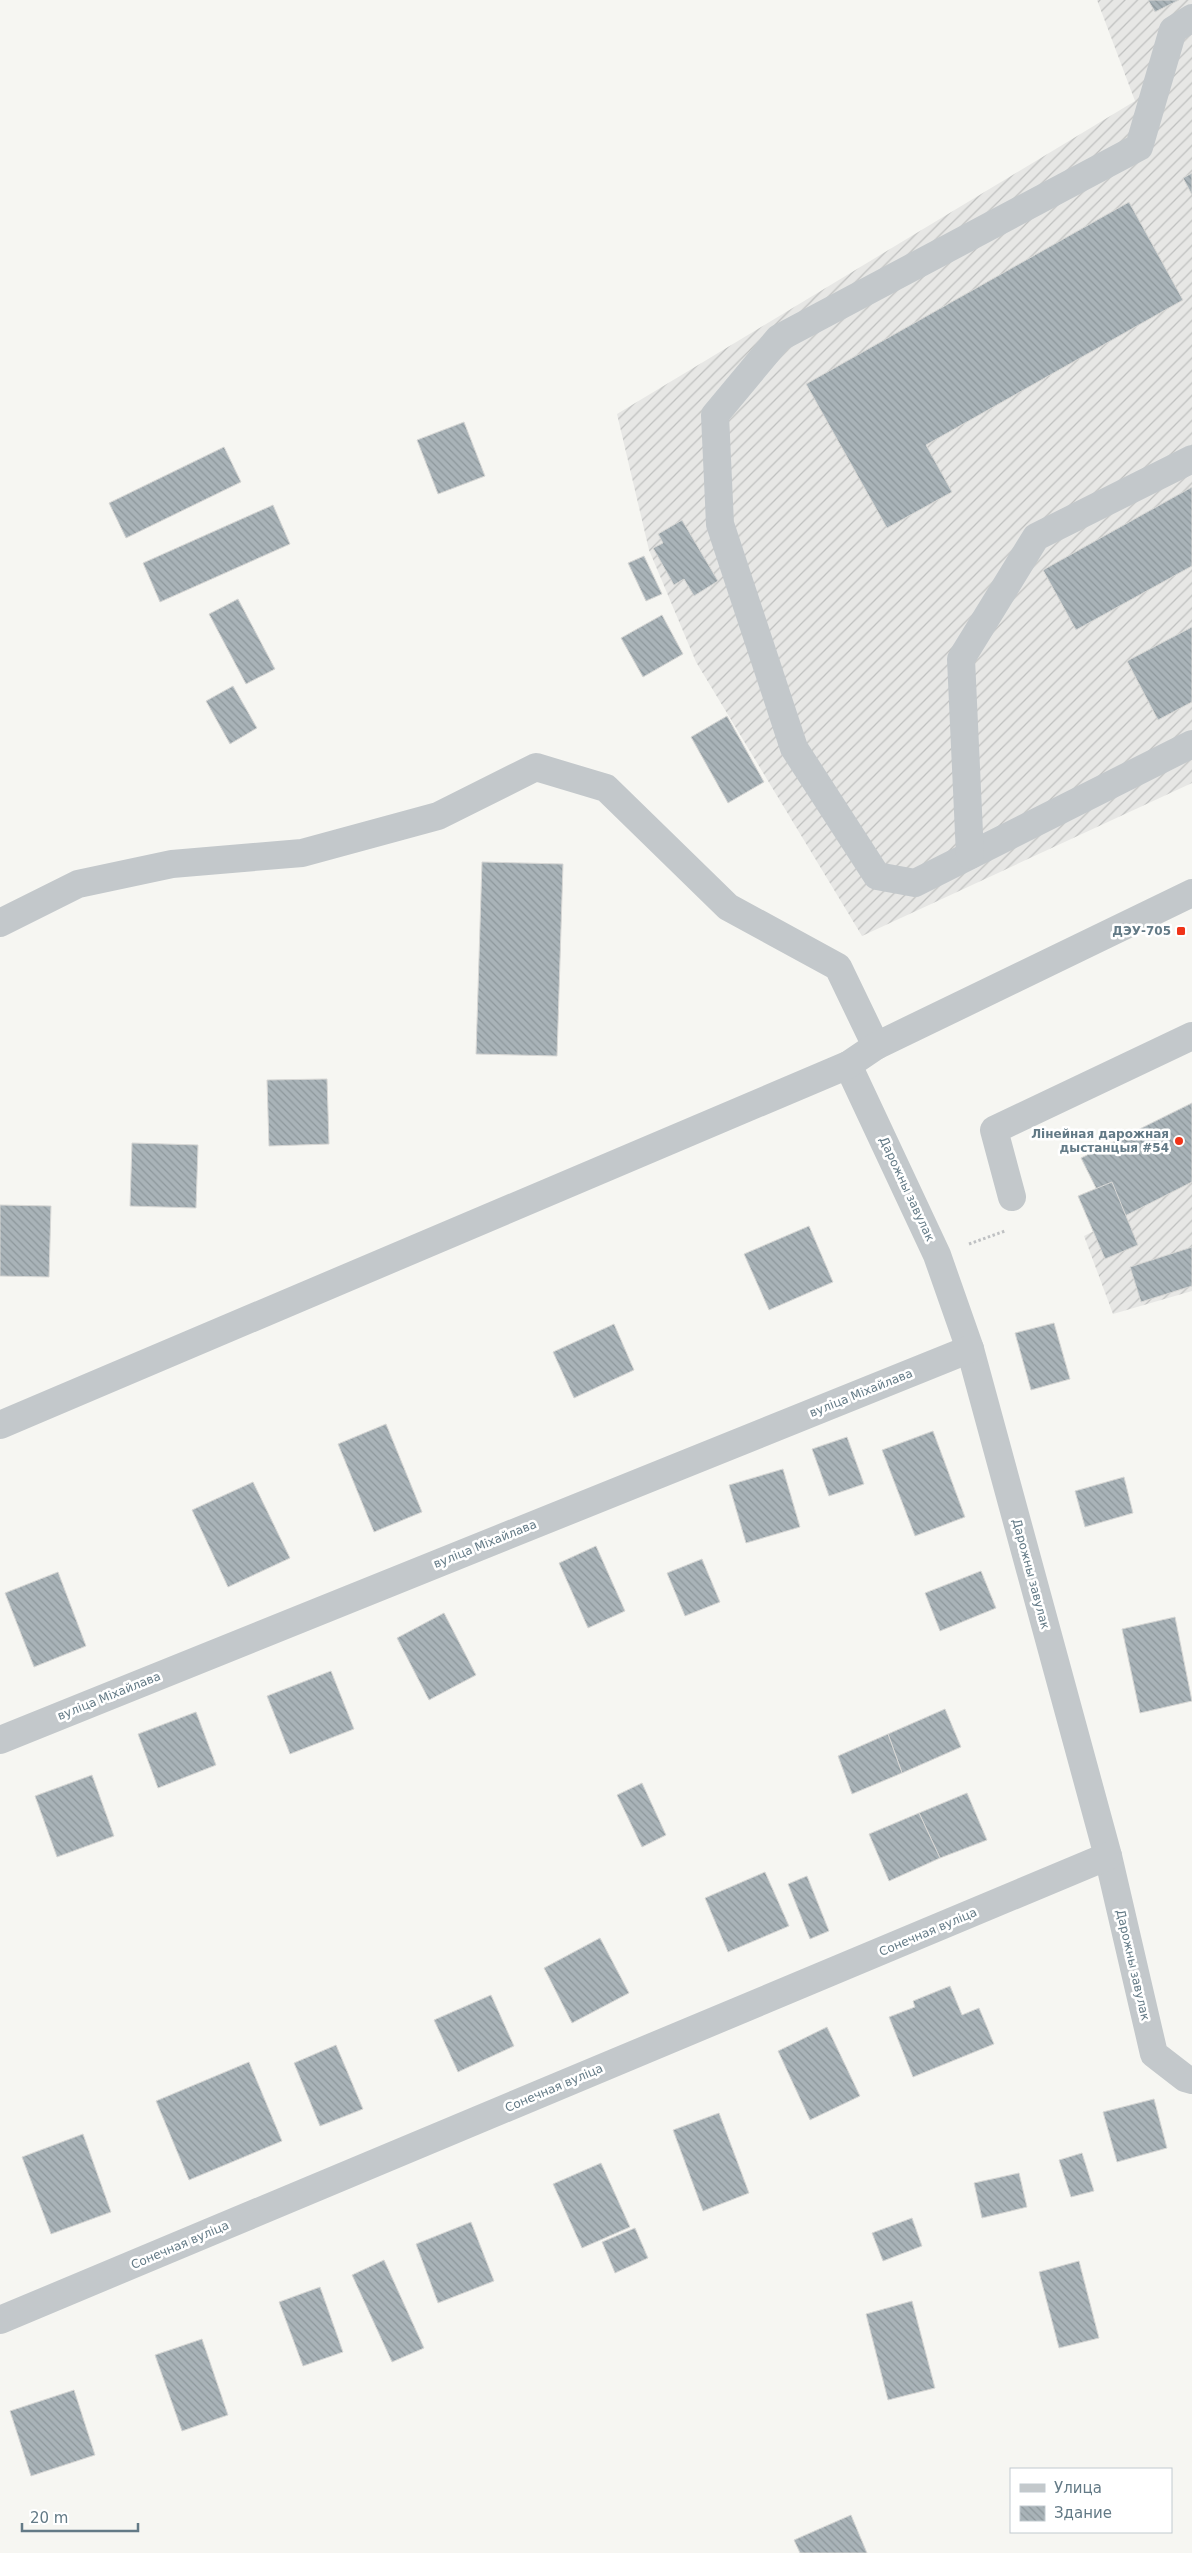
<svg xmlns="http://www.w3.org/2000/svg" width="1192" height="2553" viewBox="0 0 1192 2553" font-family="'DejaVu Sans',sans-serif">
	<style>
		.industrial { fill: url(#industrial-furrows) }
		.building { fill: url(#building-back-hatch); stroke: #d7d7d5 }
		.lines { fill: none; stroke-linecap: round; stroke-linejoin: round }
		.path { stroke: #bfc1c3; stroke-width: 3; stroke-dasharray: 2.5 2.5; stroke-linecap: butt }
		.minor { stroke: #c3c8cb; stroke-width: 28 }
		.poi-dot { fill: #f03318; stroke: #fff; stroke-width: 2 }
		.labels { text-anchor: middle; stroke-width: 5; stroke-linejoin: round; paint-order: stroke }
		.poi-label { font-size: 12px; font-weight: bold; fill: #637a86; stroke: #fff; text-anchor: end }
		.street-label { font-size: 12px; fill: #637a86; stroke: #fff }
	</style>
	<defs>
		<pattern id="industrial-furrows" width="10" height="10" patternUnits="userSpaceOnUse" patternTransform="scale(1.25)"><rect width="10" height="10" fill="#e7e7e5"/><path d="M-1 1l2-2M0 10L10 0M9 11l2-2" fill="none" stroke="#bfc0bf"/></pattern>
		<pattern id="building-back-hatch" width="6" height="6" patternUnits="userSpaceOnUse" patternTransform="scale(1.25)"><rect width="6" height="6" fill="#a9b3b8"/><path d="M-1 5l2 2M0 0l6 6M5-1l2 2" fill="none" stroke="#8d979b"/></pattern>
	</defs>
	<rect width="100%" height="100%" fill="#f6f6f2"/>
	<!-- industrial -->
	<g class="industrial">
		<polygon points="1097,0 1192,0 1192,783 862,936 696,662 649,550 617,414 1135,101"/>
		<polygon points="1192,1182 1192,1291 1113,1314 1084,1236"/>
	</g>
	<!-- building -->
	<g class="building">
		<polygon points="1148,0 1179,0 1155,12"/>
		<polygon points="1192,173 1192,195 1183,178"/>
		<polygon points="1129,202 1183,300 926,445 952,492 887,528 806,384"/>
		<polygon points="464,422 485,476 438,494 417,440"/>
		<polygon points="224,447 241,482 126,538 109,503"/>
		<polygon points="1192,487 1192,566 1076,630 1043,570"/>
		<polygon points="273,505 290,544 160,602 143,563"/>
		<polygon points="682,520 718,581 694,596 684,579 674,585 653,548 663,543 658,534"/>
		<polygon points="644,556 662,594 646,601 628,563"/>
		<polygon points="238,599 275,669 246,684 209,614"/>
		<polygon points="662,615 683,654 643,677 621,638"/>
		<polygon points="1192,627 1192,702 1158,720 1127,661"/>
		<polygon points="233,686 257,728 230,744 206,701"/>
		<polygon points="727,716 764,782 728,803 691,737"/>
		<polygon points="482,862 563,864 557,1056 476,1054"/>
		<polygon points="327,1079 329,1144 269,1146 267,1080"/>
		<polygon points="1192,1103 1192,1182 1113,1222 1081,1158"/>
		<polygon points="132,1143 198,1145 196,1208 130,1206"/>
		<polygon points="1112,1182 1138,1245 1105,1259 1078,1196"/>
		<polygon points="0,1205 51,1206 49,1277 0,1276"/>
		<polygon points="809,1226 833,1282 769,1310 744,1254"/>
		<polygon points="1192,1247 1192,1286 1141,1302 1130,1267"/>
		<polygon points="1054,1323 1070,1379 1031,1390 1015,1333"/>
		<polygon points="614,1324 634,1370 574,1398 553,1352"/>
		<polygon points="386,1424 422,1512 374,1532 338,1444"/>
		<polygon points="933,1431 965,1517 915,1536 882,1450"/>
		<polygon points="847,1437 864,1484 829,1496 812,1449"/>
		<polygon points="783,1469 800,1527 746,1543 729,1485"/>
		<polygon points="1124,1477 1133,1513 1085,1527 1075,1491"/>
		<polygon points="253,1482 290,1558 228,1587 192,1510"/>
		<polygon points="596,1546 625,1611 588,1628 559,1563"/>
		<polygon points="702,1559 720,1602 685,1616 667,1573"/>
		<polygon points="981,1571 996,1608 940,1631 925,1593"/>
		<polygon points="58,1572 86,1646 34,1667 5,1593"/>
		<polygon points="444,1613 476,1675 429,1700 397,1638"/>
		<polygon points="1175,1617 1192,1701 1140,1713 1122,1629"/>
		<polygon points="331,1671 354,1729 290,1754 267,1696"/>
		<polygon points="945,1709 961,1747 902,1773 888,1734"/>
		<polygon points="196,1712 216,1765 158,1788 138,1734"/>
		<polygon points="888,1734 902,1773 852,1794 838,1756"/>
		<polygon points="92,1775 114,1836 57,1857 35,1796"/>
		<polygon points="642,1783 666,1835 642,1847 617,1795"/>
		<polygon points="967,1793 987,1840 940,1858 919,1813"/>
		<polygon points="919,1813 940,1858 889,1881 869,1834"/>
		<polygon points="765,1872 789,1926 728,1952 705,1898"/>
		<polygon points="807,1876 829,1931 810,1939 788,1884"/>
		<polygon points="600,1938 629,1993 572,2023 544,1968"/>
		<polygon points="950,1986 962,2015 979,2008 994,2044 913,2077 889,2017 915,2007 913,2001"/>
		<polygon points="491,1995 514,2046 458,2072 434,2020"/>
		<polygon points="827,2027 860,2096 810,2120 778,2051"/>
		<polygon points="336,2045 363,2109 320,2126 294,2063"/>
		<polygon points="249,2062 282,2141 189,2180 156,2101"/>
		<polygon points="1154,2099 1167,2148 1117,2162 1103,2112"/>
		<polygon points="719,2113 749,2193 703,2211 673,2130"/>
		<polygon points="83,2134 111,2212 51,2234 22,2157"/>
		<polygon points="1082,2153 1094,2191 1071,2197 1059,2160"/>
		<polygon points="601,2163 630,2227 582,2248 553,2184"/>
		<polygon points="1019,2173 1027,2207 982,2218 974,2183"/>
		<polygon points="912,2218 922,2246 883,2261 872,2233"/>
		<polygon points="471,2222 494,2281 438,2303 416,2244"/>
		<polygon points="635,2228 648,2258 615,2273 602,2242"/>
		<polygon points="384,2260 424,2348 392,2362 352,2275"/>
		<polygon points="1079,2261 1099,2338 1059,2348 1039,2272"/>
		<polygon points="320,2287 343,2352 303,2366 279,2302"/>
		<polygon points="912,2301 935,2388 888,2400 866,2314"/>
		<polygon points="202,2339 228,2415 182,2431 155,2355"/>
		<polygon points="74,2390 95,2455 31,2476 10,2411"/>
		<polygon points="851,2515 867,2553 800,2553 794,2540"/>
	</g>
	<g class="lines">
		<!-- path -->
		<polyline class="path" points="969,1244 1005,1231"/>
		<!-- minor -->
		<g class="minor">
			<polyline points="1192,18 1173,30 1139,147 779,338 715,415 720,524 794,748 877,876 915,883 1192,744"/>
			<polyline points="970,855 961,659 1036,537 1192,459"/>
			<polyline points="0,923 78,884 172,864 302,853 438,816 536,767 606,788 728,907 838,967 876,1046"/>
			<polyline points="848,1065 937,1255 970,1349 1108,1856 1154,2054 1185,2078 1192,2080"/>
			<polyline points="1012,1197 994,1130 1192,1036"/>
			<polyline points="0,1425 848,1065 876,1046 1192,893"/>
			<polyline points="0,1740 970,1349"/>
			<polyline points="0,2320 1108,1856"/>
		</g>
	</g>
	<!-- markers -->
	<g class="poi-dot">
		<rect x="1176" y="926" width="10" height="10" rx="2.5"/>
		<circle cx="1179" cy="1141" r="5"/>
	</g>
	<g class="labels">
		<!-- poi labels -->
		<g class="poi-label">
			<text x="1171" y="935">ДЭУ-705</text>
			<text x="1169" y="1138">Лінейная дарожная<tspan x="1169" dy="14">дыстанцыя #54</tspan></text>
		</g>
		<!-- street labels -->
		<g class="street-label">
			<text transform="translate(907 1189) rotate(65)" y="4">Дарожны завулак</text>
			<text transform="translate(861 1393) rotate(-22)" y="4">вуліца Міхайлава</text>
			<text transform="translate(485 1544) rotate(-22)" y="4">вуліца Міхайлава</text>
			<text transform="translate(1031 1574) rotate(75)" y="4">Дарожны завулак</text>
			<text transform="translate(109 1696) rotate(-22)" y="4">вуліца Міхайлава</text>
			<text transform="translate(928 1932) rotate(-23)" y="4">Сонечная вуліца</text>
			<text transform="translate(1133 1965) rotate(77)" y="4">Дарожны завулак</text>
			<text transform="translate(554 2088) rotate(-23)" y="4">Сонечная вуліца</text>
			<text transform="translate(180 2245) rotate(-23)" y="4">Сонечная вуліца</text>
		</g>
	</g>
	<!-- legend -->
	<rect x="1010" y="2468" width="162" height="65" fill="#ffffff" stroke="#c1cacf"/>
	<rect x="1020" y="2484" width="25" height="8" fill="#c3c8cb" stroke="#c1cacf"/>
	<text x="1054" y="2493" font-size="15" fill="#637a86">Улица</text>
	<rect x="1020" y="2506" width="25" height="15" fill="url(#building-back-hatch)" stroke="#c1cacf"/>
	<text x="1054" y="2518" font-size="15" fill="#637a86">Здание</text>
	<!-- scale -->
	<path d="M22 2523v8h116v-8" fill="none" stroke="#637a86" stroke-width="2.5"/>
	<text x="30" y="2523" font-size="15" fill="#637a86" stroke="#ffffff" stroke-width="4" paint-order="stroke">20 m</text>
</svg>
